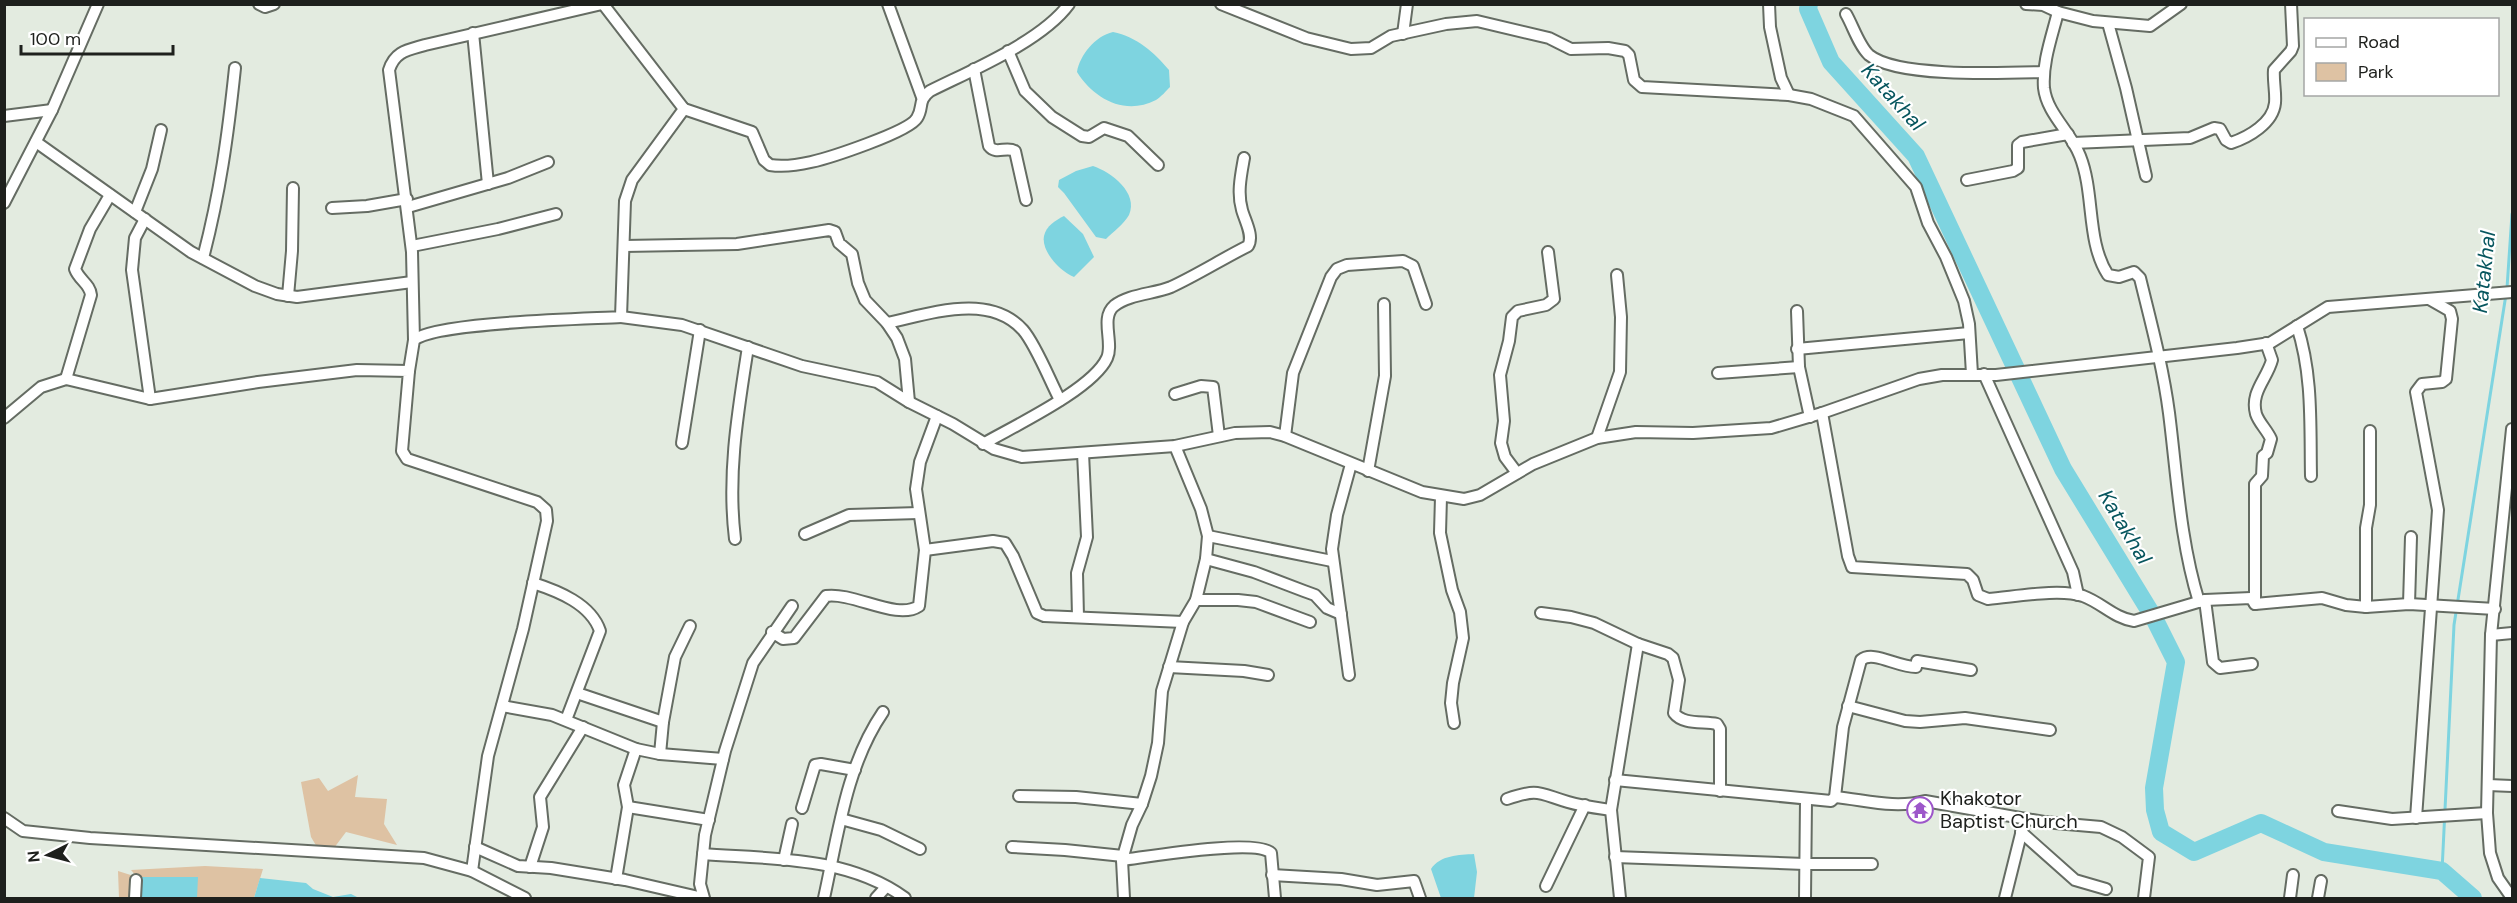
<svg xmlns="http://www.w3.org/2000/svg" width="2517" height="903" viewBox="0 0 2517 903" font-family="'DM Sans',sans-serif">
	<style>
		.green { fill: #dec2a3 }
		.water { fill: #7ed4e0 }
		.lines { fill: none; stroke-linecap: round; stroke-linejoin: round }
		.stream { stroke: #7ed4e0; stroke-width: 3 }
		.river { stroke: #7ed4e0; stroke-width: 18 }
		.minor-casing { stroke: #656c63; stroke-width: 14 }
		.minor { stroke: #fff; stroke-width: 10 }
		.labels { text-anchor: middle; stroke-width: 4.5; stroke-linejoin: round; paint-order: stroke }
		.poi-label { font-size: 20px; fill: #1e201d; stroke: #fff; text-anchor: start }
		.water-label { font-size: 21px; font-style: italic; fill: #07565e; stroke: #fff }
	</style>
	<rect width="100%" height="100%" fill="#e3ebe0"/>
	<!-- green -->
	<g class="green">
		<polygon points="358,775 355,797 387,799 384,824 397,845 346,832 331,852 317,847 311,837 301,782 319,778 328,791"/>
		<polygon points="205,866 263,869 254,898 197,898 197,878 140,877 140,898 119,898 118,871 137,877 131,870"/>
	</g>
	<!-- water -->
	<g class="water">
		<path d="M 1113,32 C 1137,37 1154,52 1169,70 L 1170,87 C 1166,91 1161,97 1156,100 C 1125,116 1094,99 1077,72 C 1080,55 1095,36 1113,32 Z"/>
		<path d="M 1093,166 C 1111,172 1139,193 1129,215 C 1124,224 1113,232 1106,239 L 1096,237 L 1064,193 L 1058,187 L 1059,180 L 1076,171 Z"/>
		<path d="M 1064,216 L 1083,234 L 1094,257 L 1074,277 C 1061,272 1041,252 1044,236 C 1046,226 1056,220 1064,216 Z"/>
		<path d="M 1474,854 L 1477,872 L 1474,898 L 1441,898 L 1431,869 C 1440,855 1459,855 1474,854 Z"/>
		<polygon points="139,877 198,877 197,898 140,898"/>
		<polygon points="260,878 306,883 313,889 333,897 351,894 359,898 254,898"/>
	</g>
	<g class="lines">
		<!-- stream -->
		<polyline class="stream" points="2442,871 2454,625 2507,288 2512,214"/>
		<!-- river -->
		<polyline class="river" points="1809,4 1808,9 1831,62 1916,156 2063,469 2154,618 2176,662 2154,788 2155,810 2161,832 2194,852 2261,823 2324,852 2442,871 2473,898"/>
		<!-- minor casing -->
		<g class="minor-casing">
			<g id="minor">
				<polyline points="259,4 265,7 274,4"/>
				<polyline points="888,4 922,97"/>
				<polyline points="1221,4 1306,38 1351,49 1371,48 1391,36 1446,24 1477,21 1549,38 1571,49 1608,48 1625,51 1629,55 1634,80 1642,87 1789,95 1811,99 1854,116 1916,187 1928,223 1946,257 1964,301 1969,324 1972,374"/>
				<polyline points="1769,4 1770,27 1781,78 1789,95"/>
				<polyline points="2026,4 2043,5 2058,12 2093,21 2150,26 2181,4"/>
				<path d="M 2058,12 C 2052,36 2042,63 2044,88 C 2047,114 2071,132 2080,156 C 2095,194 2086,241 2108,275 L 2119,277 L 2134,272 L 2140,278 C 2151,323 2163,367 2169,413 C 2177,476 2180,541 2199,602"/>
				<path d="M 1846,14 C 1853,26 1859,46 1869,55 C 1897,78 2005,73 2044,72"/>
				<polyline points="2108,23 2126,88 2146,176"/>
				<polyline points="473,33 488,184"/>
				<polyline points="1403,34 1407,4"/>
				<polyline points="1008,51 1025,91 1052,117 1082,136 1089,137 1104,128 1128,136 1158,165"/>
				<path d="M 974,69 L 989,146 C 996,155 1006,146 1015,151 L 1026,200"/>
				<path d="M 684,109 L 752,132 L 764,160 L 770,165 C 783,167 798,165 811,162 C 829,158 909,132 917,118 C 924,107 917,101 930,91 C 972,70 1042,41 1069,4"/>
				<polyline points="4,116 52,110"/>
				<polyline points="36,142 191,252 255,286 277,294 297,297 412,282"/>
				<path d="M 2073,143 L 2190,138 L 2214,128 L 2220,129 L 2226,140 L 2231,143 C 2249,137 2273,123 2275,103 C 2276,92 2273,81 2274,70 L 2291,51 L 2293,46 L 2291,4"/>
				<polyline points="1967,180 2013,171 2018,168 2018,145 2022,142 2068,134"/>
				<polyline points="4,203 52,110 98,4"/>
				<polyline points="408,207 508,178 548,162"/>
				<polyline points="332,208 367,206 407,199"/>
				<polyline points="135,212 152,169 161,130"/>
				<polyline points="145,219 135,238 132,270 150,399"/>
				<polyline points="412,246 498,229 556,214"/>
				<polyline points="624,246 737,244 829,230 835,232 839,243 852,254 858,283 865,300 887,323 897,338 905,359 909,402"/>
				<path d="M 203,258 C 220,193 228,135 235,68"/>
				<polyline points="288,296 292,251 293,188"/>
				<polyline points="1797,311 1799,367 1810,417"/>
				<polyline points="621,317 682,325 802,366 877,382 909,402 953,424 994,449 1022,457 1175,446 1235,433 1270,432 1285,436 1422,492 1464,499 1480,495 1533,464 1597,438 1636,432 1693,433 1771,428 1822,413 1919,379 1942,375 1996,375 2237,348 2270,343 2328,307 2512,292"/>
				<path d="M 887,323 C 930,314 989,292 1023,330 C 1036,345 1050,381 1060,400"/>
				<path d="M 2297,326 C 2313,375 2310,426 2311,476"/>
				<path d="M 414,340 L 412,252 L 389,70 C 395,51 408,50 425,45 L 602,4"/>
				<polyline points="1797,349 1969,333"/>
				<path d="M 409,371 L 414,340 C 435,322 586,319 621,317 L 625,201 L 632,180 L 684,109 L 603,4"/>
				<polyline points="1718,373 1799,367"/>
				<polyline points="1984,374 2073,572 2078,595"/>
				<path d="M 66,379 L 91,295 C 90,284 79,280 75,269 L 90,229 L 110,195"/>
				<polyline points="1175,394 1201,386 1213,387 1219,436"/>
				<path d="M 1822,413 L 1848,556 L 1852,567 L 1967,574 L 1973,580 L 1978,595 L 1988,599 C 2014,597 2059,588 2083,596 C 2102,603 2114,618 2134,621 L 2205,600 L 2251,598 L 2255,604 L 2322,598 L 2346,605 L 2366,607 L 2409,604 L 2495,609"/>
				<polyline points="4,418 41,387 66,379 150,399 258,382 357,370 409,371 402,451 407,459 537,502 546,510 547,521 523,629 488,756 472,871"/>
				<polyline points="1285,436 1293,373 1331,277 1337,269 1347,265 1403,261 1413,266 1426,304"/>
				<polyline points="1597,438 1620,372 1621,317 1617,275"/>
				<polyline points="682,443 700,330"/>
				<path d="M 983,444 C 1014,426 1093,389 1107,358 C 1114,343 1100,318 1114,306 C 1129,294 1154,294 1171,287 C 1197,275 1222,259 1248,246 C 1254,236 1245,221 1242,210 C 1237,193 1241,175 1244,158"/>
				<polyline points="1368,471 1385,376 1384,304"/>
				<polyline points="1517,473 1505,457 1501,443 1504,421 1500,375 1509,341 1512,317 1518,311 1546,305 1554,299 1548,252"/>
				<polyline points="1441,497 1440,533 1452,590 1460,612 1463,638 1453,683 1451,703 1454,723"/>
				<polyline points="805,534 849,515 919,513"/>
				<polyline points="1208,536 1332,561"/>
				<path d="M 735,539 C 727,474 738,411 748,347"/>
				<polyline points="925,550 993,541 1005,543 1013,556 1037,613 1044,616 1183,622"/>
				<polyline points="1206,559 1254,572 1304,591 1315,595 1327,608 1341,614"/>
				<path d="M 533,583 C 558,591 591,604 600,631 L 566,720"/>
				<polyline points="1196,600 1238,600 1256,602 1310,622"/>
				<polyline points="2205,600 2213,662 2220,668 2252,664"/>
				<path d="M 2255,604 L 2255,484 L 2262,476 L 2263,456 L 2267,453 L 2271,439 C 2267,430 2259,423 2256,414 C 2250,392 2267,379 2272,360 L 2266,343"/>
				<polyline points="2409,604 2411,537"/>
				<polyline points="2366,607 2366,528 2370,505 2370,431"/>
				<path d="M 1541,613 L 1571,617 L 1594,623 L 1638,644 L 1668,654 L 1673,658 L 1679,680 L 1674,713 C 1683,725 1703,721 1717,724 L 1720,729 L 1720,791"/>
				<polyline points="1078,617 1077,573 1087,537 1083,453"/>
				<path d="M 772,632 L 783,639 L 794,638 L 826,596 C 854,592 897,621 919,606 L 925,550 L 916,489 L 920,462 L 937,416"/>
				<polyline points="2491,635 2512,633"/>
				<polyline points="1169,667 1244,671 1268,675"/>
				<polyline points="1349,675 1332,549 1337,515 1351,464"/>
				<polyline points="577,693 663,722"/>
				<polyline points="502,706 552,715 636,749 660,754 723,759"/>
				<polyline points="1848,706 1905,721 1920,722 1965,718 2050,730"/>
				<polyline points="660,754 663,722 675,657 690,626"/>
				<path d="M 1615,780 L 1831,801 L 1835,797 L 1843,727 L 1861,660 C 1873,650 1897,667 1916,667 L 1917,661 L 1971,670"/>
				<polyline points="2488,785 2512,786"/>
				<polyline points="1019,796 1076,797 1142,804"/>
				<path d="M 1835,797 C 1866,800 1894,809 1925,801 L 2044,822 L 2101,827 L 2122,837 L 2149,857 L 2144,898"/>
				<path d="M 1507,799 C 1539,788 1538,793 1568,802 C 1581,806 1597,808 1611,810"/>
				<polyline points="628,807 709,820"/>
				<polyline points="802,808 815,765 821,764 855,770"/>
				<polyline points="2338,811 2392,819 2487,813"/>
				<polyline points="4,818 23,831 90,838 424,858 472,871 525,898"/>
				<polyline points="2416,818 2438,510 2416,392 2422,384 2442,382 2446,379 2452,319 2450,311 2429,299"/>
				<polyline points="841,819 881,830 920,849"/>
				<polyline points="2021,832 2075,880 2106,889"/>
				<polyline points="475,847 518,866 551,868 625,880 703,898"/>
				<polyline points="1012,847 1065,850 1123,856"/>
				<path d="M 703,854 C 770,859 848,856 905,898"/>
				<polyline points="1615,857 1805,864 1872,864"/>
				<polyline points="784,860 792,824"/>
				<path d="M 1122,860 C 1147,857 1255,838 1271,853 L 1275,898"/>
				<polyline points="530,867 543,827 540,797 583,727"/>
				<polyline points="1272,875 1341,879 1377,885 1414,881 1420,898"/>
				<polyline points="616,879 628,807 624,785 636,749"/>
				<polyline points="1546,886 1585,805"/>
				<polyline points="135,898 136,880"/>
				<polyline points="704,898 700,884 705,835 725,751 753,663 792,606"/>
				<path d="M 824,898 C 838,835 846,766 883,712"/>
				<polyline points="876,898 886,887"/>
				<polyline points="1124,898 1122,860 1132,825 1142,804 1151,776 1158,743 1162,691 1183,622 1196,600 1206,559 1208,536 1201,509 1175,446"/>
				<polyline points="1620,898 1611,810 1638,644"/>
				<polyline points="1805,898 1806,800"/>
				<polyline points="2005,898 2023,826"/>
				<polyline points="2290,898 2293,875"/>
				<polyline points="2318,898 2321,881"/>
				<polyline points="2512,898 2498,878 2490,853 2487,813 2491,635 2512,429"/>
			</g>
		</g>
		<!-- minor -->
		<use href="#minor" class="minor"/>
	</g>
	<!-- icons -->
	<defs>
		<g id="temple-ring" transform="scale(1.35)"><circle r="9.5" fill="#fff" stroke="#9d56ca" stroke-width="1.5"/><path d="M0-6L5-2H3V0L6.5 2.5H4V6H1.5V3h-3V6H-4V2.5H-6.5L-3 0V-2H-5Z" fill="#9d56ca"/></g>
	</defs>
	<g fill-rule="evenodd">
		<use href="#temple-ring" x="1920" y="810"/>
	</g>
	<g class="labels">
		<!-- poi labels -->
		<g class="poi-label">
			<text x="1940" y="805">Khakotor<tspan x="1940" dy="23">Baptist Church</tspan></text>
		</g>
		<!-- water labels -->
		<g class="water-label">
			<text transform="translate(1893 97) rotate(48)" y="7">Katakhal</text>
			<text transform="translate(2484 272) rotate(-84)" y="7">Katakhal</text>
			<text transform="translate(2125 527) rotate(59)" y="7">Katakhal</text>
		</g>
	</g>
	<!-- border -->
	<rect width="2517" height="903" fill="none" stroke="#1e201d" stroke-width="12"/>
	<!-- legend -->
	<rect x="2304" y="18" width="195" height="78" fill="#ffffff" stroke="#a5a6a5" stroke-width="1.5"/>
	<rect x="2316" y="38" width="30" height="9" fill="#ffffff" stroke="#a5a6a5" stroke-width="1.5"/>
	<text x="2358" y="48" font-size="18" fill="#1e201d">Road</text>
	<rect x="2316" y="63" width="30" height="18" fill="#dec2a3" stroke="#a5a6a5" stroke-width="1.5"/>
	<text x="2358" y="78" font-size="18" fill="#1e201d">Park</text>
	<!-- north arrow -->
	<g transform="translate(48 855) rotate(264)" stroke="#ffffff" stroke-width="4.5" paint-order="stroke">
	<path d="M0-4.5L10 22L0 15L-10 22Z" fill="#1e201d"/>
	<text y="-9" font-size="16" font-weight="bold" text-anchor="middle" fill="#1e201d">N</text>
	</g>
	<!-- scale -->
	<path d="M21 45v9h152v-9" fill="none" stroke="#1e201d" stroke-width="3"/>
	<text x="30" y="45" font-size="18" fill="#1e201d" stroke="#ffffff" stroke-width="4.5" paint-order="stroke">100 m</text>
</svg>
